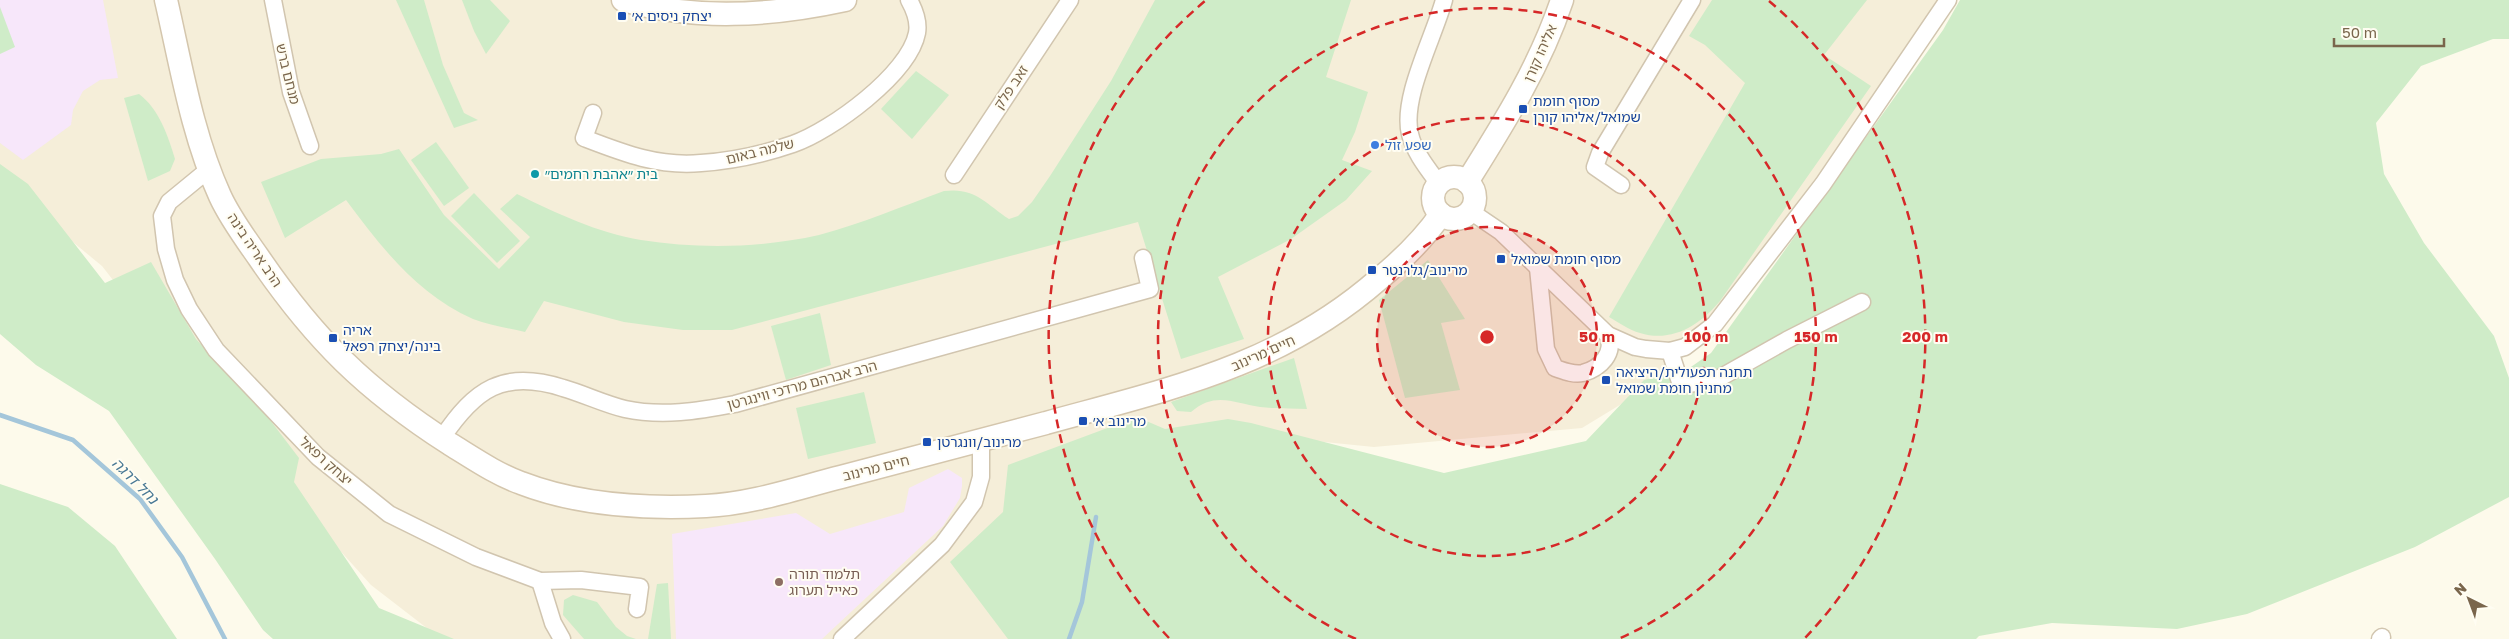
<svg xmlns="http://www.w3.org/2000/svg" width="2509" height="639" viewBox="0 0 2509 639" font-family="'Golos Text','Noto Sans Hebrew',sans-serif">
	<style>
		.residential { fill: #f5eed9 }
		.education { fill: #f7e7fa }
		.green { fill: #cfecc8 }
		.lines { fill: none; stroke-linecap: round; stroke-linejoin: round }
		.stream { stroke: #a4c6da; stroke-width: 4.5 }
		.street-casing { stroke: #d1c5af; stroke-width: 19 }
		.secondary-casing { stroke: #d4c6ad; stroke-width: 25 }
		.street { stroke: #fff; stroke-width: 16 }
		.secondary { stroke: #fff; stroke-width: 22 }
		.ring { fill: none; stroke: #d62828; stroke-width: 2.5; stroke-dasharray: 9 6 }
		.transit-dot { fill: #1a4fb4; stroke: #fffdf2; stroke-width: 2 }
		.shop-dot { fill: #3f7fe0; stroke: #fffdf2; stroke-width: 2 }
		.culture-dot { fill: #0f9aa8; stroke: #fffdf2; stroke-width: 2 }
		.education-dot { fill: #8d6e63; stroke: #fffdf2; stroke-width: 2 }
		.labels { text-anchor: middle; stroke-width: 4; stroke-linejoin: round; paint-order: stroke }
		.transit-label { font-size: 14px; fill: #164399; stroke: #fffdf2; text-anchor: start }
		.street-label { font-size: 14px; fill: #7a664c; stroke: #fffdf2 }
		.shop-label { font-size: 14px; fill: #366cbe; stroke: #fffdf2; text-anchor: start }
		.culture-label { font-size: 14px; fill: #0d838f; stroke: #fffdf2; text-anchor: start }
		.education-label { font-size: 14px; fill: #785e54; stroke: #fffdf2; text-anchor: start }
		.water-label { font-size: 15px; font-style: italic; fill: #487894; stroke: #fffdf2 }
		.centre { fill: #d62828; stroke: #fffdf2; stroke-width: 2.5 }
		.ring-label { font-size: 15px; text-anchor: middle; font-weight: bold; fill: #d62828; stroke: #fffdf2; stroke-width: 4; stroke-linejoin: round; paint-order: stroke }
	</style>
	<rect width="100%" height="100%" fill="#fdfaeb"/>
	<!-- residential -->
	<polygon class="residential" points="0,0 1938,0 1860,127 1669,375 1582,428 1374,447 1188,428 1109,639 441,639 371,585 220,417 102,266 0,182"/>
	<!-- education -->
	<g class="education">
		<polygon points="0,0 103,0 118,78 100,80 83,91 73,110 71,125 23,160 0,143"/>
		<polygon points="948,469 962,478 962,486 960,498 943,526 822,639 676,639 672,534 796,513 830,534 904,512 909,488"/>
	</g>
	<!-- green -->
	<g class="green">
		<polygon points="396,0 424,0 443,65 464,113 478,120 454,128"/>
		<polygon points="462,0 490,0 510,21 486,54 474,31"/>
		<path d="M 1155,0 L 1351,0 L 1326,77 L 1368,92 L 1355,132 L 1342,160 L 1372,171 L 1346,200 L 1291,239 L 1218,277 L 1244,339 L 1181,359 L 1138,222 L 732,330 L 683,330 L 624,322 L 544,301 L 525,332 C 508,328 489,325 473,319 C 417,294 381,247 346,200 L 285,238 L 261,182 L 321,159 L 381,154 L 399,149 L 444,215 L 499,269 L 530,237 L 500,209 L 517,194 C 556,213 598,233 641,240 C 698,249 762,248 819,235 C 861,224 903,206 944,191 C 975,187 985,203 1009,219 L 1018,216 L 1032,202 L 1050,176 L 1111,81 Z"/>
		<path d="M 1712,0 L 1867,0 L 1824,55 L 1871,86 L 1720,301 C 1700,325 1672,343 1640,333 C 1629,330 1618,322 1609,317 L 1745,83 L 1705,45 L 1689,36 Z"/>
		<polygon points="1960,0 2509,0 2509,39 2493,39 2421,66 2376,123 2384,174 2424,243 2494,336 2509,378 2509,497 2415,547 2247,614 2177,629 2052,623 1979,636 1976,639 1008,639 950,562 1003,512 1008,465 1137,417 1165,429 1228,419 1251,423 1444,473 1586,441 1644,380 1688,369 1711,353 1943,30"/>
		<polygon points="0,7 15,47 0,54"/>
		<polygon points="916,71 949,95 912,139 881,109"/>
		<path d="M 139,94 C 159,109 168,136 175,159 L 170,171 L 148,181 L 124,98 Z"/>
		<polygon points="436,142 469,188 444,206 411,160"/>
		<polygon points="0,164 28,184 105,283 151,262 196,339 270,420 299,458 294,482 379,608 454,639 273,639 263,630 215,559 109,411 36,365 0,334"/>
		<polygon points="474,193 520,241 497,263 451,216"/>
		<polygon points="1428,260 1465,319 1441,323 1460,390 1405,398 1379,300"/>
		<polygon points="820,313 831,365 786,380 771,326"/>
		<path d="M 1294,358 L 1307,409 C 1292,408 1276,409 1260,407 C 1234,403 1215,391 1191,412 L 1177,411 L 1171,402 Z"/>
		<polygon points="864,392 876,443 808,459 796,408"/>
		<polygon points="0,484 68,507 115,546 177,639 0,639"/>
		<polygon points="668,583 671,639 648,639 657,584"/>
		<polygon points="573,595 597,602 616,627 627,636 636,639 584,639 563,615 564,600"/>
	</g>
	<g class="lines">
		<!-- stream -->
		<g class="stream">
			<polyline points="0,415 73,440 140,499 182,557 225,639"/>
			<polyline points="1069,639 1082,602 1096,517"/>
		</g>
		<!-- street casing -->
		<g class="street-casing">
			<g id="street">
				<polyline points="273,0 291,92 310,146"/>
				<path d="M 593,113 L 584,138 C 623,153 658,167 701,163 C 731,161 764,154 793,144 C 831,131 909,74 917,33 C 919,22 914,9 909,0"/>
				<polyline points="208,170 169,202 162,216 166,249 175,280 189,309 216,350 318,457 389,514 476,557 540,581 581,580 640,587 637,609"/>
				<polyline points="954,175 1070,0"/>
				<path d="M 1439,184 C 1428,169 1414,152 1410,134 C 1401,98 1434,37 1444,0"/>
				<polyline points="1621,185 1595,167 1600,153 1692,0"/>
				<polyline points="1470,211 1501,232 1608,335 1635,347 1646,349 1670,351 1685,347 1715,324 1823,184 1948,0"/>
				<path d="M 1538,268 L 1546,349 L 1555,368 C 1564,371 1573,375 1583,373 C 1601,368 1615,353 1608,335"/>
				<polyline points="1670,351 1681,385 1716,380 1787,340 1862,302"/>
				<path d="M 442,438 C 475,389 503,369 563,388 C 584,394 604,404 625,409 C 662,417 698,411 735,404 L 1150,289 L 1143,258"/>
				<polyline points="540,581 553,623 562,639"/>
				<polyline points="842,639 942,545 974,502 981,477 981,441"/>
				<polyline points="2380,639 2382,637"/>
			</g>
		</g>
		<!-- secondary casing -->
		<g class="secondary-casing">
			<g id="secondary">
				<path d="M 166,0 C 181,65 192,135 220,196 C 230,218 245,238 259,258 C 315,340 366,390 450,444 C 473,458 496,474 521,483 C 578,505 646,509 706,506 C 752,504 797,488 841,477 C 910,459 978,441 1046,423 C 1169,389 1280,366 1379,279 C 1402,260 1424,239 1441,214"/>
				<path d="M 623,0 C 696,21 771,16 845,0"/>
				<circle cx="1454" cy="198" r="21"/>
				<path d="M 1467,182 C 1504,123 1540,66 1562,0"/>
			</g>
		</g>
		<!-- street -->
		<use href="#street" class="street"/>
		<!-- secondary -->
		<use href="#secondary" class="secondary"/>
	</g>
	<!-- distance rings -->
	<circle cx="1487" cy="337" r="110" fill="#d62828" fill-opacity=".12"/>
	<g class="ring">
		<circle cx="1487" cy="337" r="110"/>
		<circle cx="1487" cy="337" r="219"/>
		<path d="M1356 639A329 329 0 1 1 1618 639"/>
		<path d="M1169 638A438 438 0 0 1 1205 1M1769 1A438 438 0 0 1 1805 638"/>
	</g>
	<!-- markers -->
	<g class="transit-dot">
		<rect x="617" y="11" width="10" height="10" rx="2.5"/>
		<rect x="1518" y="104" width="10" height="10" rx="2.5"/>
		<rect x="1496" y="254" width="10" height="10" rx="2.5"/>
		<rect x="1367" y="265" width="10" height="10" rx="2.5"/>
		<rect x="328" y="333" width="10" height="10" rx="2.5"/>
		<rect x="1601" y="375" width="10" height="10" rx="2.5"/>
		<rect x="1078" y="416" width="10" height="10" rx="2.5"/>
		<rect x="922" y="437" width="10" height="10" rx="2.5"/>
	</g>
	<circle class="shop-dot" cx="1375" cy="145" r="5"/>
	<circle class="culture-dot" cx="535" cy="174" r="5"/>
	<circle class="education-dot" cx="779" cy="582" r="5"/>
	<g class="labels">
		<!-- transit labels -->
		<g class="transit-label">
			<text x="632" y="21">יצחק ניסים א׳</text>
			<text x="1533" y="106">מסוף חומת<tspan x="1533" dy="16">שמואל/אליהו קורן</tspan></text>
			<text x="1511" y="264">מסוף חומת שמואל</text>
			<text x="1382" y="275">מרינוב/גלרנטר</text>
			<text x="343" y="335">אריה<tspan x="343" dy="16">בינה/יצחק רפאל</tspan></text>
			<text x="1616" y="377">תחנה תפעולית/היציאה<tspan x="1616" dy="16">מחניון חומת שמואל</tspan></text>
			<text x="1093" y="426">מרינוב א׳</text>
			<text x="937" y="447">מרינוב/וונגרטן</text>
		</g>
		<!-- street labels -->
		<g class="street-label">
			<text transform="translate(1540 53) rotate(-66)" y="5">אליהו קורן</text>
			<text transform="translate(288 74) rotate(76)" y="5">מנחם ברש</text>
			<text transform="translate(1011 87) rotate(-56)" y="5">זאב פלק</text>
			<text transform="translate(760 151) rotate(-14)" y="5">שלמה באום</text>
			<text transform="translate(255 250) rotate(56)" y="5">הרב אריה בינה</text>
			<text transform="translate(1263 353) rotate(-24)" y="5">חיים מרינוב</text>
			<text transform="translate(802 385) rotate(-15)" y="5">הרב אברהם מרדכי ווינגרטן</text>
			<text transform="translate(326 461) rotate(42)" y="5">יצחק רפאל</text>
			<text transform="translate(876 468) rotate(-14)" y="5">חיים מרינוב</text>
		</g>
		<!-- shop labels -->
		<g class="shop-label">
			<text x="1385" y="150">שפע זול</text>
		</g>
		<!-- culture labels -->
		<g class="culture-label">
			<text x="545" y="179">בית ״אהבת רחמים״</text>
		</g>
		<!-- education labels -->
		<g class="education-label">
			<text x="789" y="579">תלמוד תורה<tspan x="789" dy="16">כאייל תערוג</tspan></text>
		</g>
		<!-- water labels -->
		<g class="water-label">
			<text transform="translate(135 481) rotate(45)" y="5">נחל דרגה</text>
		</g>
	</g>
	<circle cx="1487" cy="337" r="8" class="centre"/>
	<g class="ring-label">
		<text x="1597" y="342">50 m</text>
		<text x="1706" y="342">100 m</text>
		<text x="1816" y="342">150 m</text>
		<text x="1925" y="342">200 m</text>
	</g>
	<!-- north arrow -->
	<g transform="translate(2469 599) rotate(318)" stroke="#fffdf2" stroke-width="4" paint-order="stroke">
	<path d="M0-4L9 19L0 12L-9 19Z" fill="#7a664c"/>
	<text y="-8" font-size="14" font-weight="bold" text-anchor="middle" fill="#7a664c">N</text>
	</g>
	<!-- scale -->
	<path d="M2334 38v8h110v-8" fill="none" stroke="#7a664c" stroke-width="2.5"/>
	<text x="2342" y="38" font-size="15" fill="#7a664c" stroke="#fffdf2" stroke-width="4" paint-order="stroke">50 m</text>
</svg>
